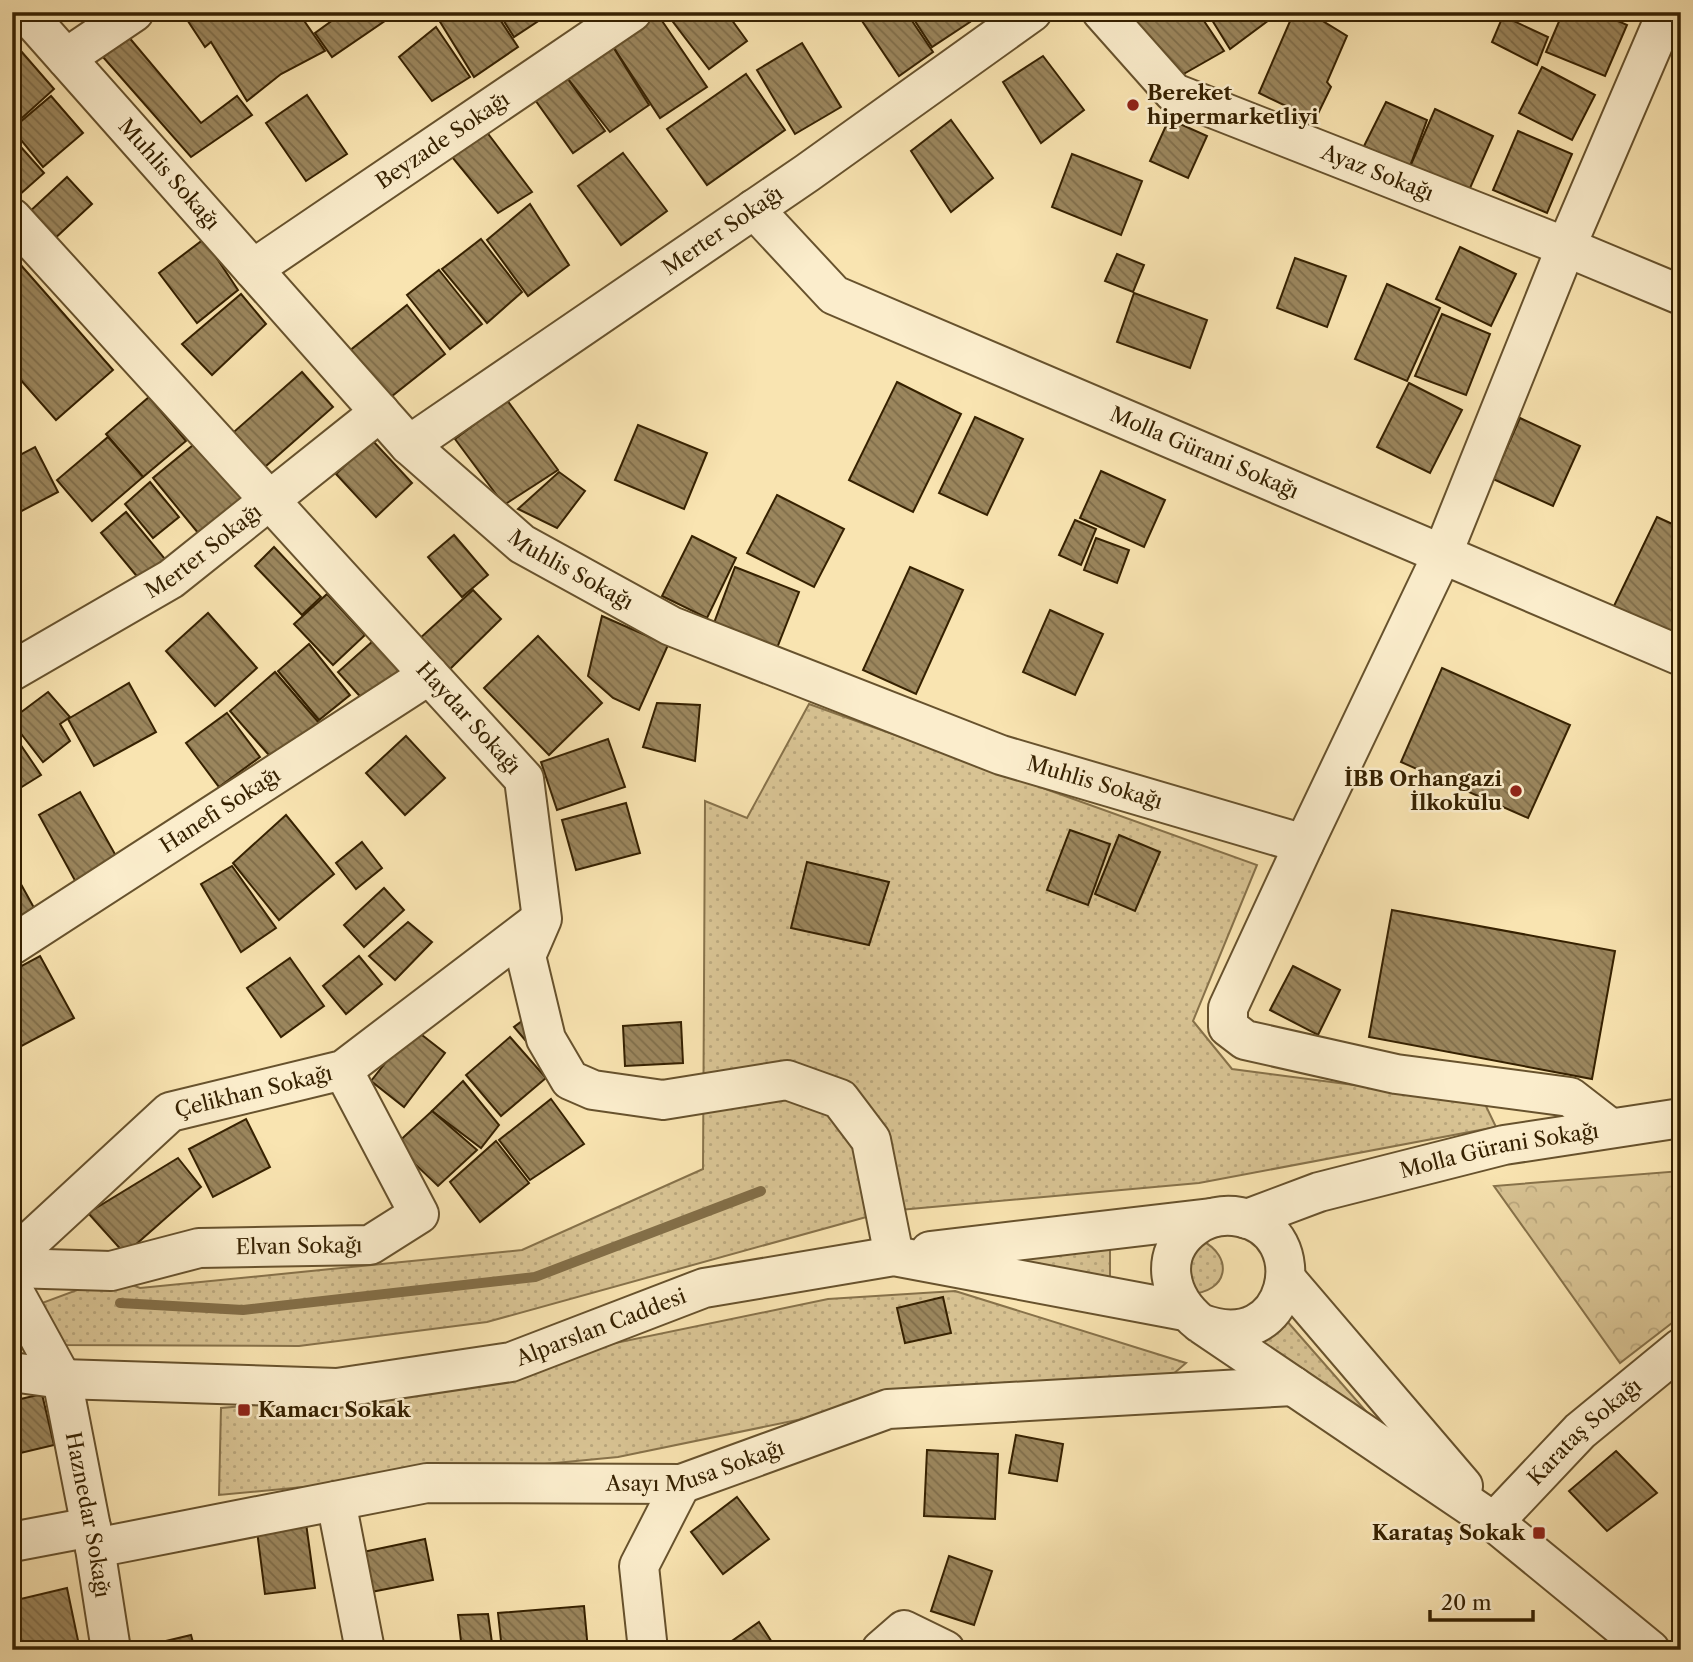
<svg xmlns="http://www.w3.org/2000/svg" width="1693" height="1662" viewBox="0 0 1693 1662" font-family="'Libre Caslon Text',serif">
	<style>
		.grass { fill: url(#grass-dots); stroke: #87724a; stroke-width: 2 }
		.park { fill: url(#park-crowns); stroke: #87724a; stroke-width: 2 }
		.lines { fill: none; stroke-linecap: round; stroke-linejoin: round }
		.stream { stroke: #836e47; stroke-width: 10 }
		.building { fill: url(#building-back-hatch); stroke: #362101; stroke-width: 2 }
		.minor-casing { stroke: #67522d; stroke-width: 42 }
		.minor { stroke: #fbedcc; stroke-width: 38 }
		.poi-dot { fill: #8f2418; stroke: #fbedcc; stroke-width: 2.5 }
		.labels { text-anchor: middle; stroke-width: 5; stroke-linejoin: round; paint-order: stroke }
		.poi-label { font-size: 21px; font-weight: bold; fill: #362101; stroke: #fbedcc; text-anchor: start }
		.street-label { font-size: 21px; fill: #362101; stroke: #fbedcc }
	</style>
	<defs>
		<pattern id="grass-dots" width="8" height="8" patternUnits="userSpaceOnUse" patternTransform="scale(1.75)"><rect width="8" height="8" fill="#d8c393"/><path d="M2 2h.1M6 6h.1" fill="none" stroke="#baa77d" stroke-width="1.8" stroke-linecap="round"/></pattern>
		<pattern id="park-crowns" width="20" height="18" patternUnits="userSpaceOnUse" patternTransform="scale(1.75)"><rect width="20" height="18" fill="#d8c393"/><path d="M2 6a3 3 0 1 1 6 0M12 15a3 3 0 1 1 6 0" fill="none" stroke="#baa77d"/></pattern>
		<pattern id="building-back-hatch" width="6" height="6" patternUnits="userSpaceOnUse" patternTransform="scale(1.75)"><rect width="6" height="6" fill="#9b865d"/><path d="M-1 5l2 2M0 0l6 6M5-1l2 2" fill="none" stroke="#7f6d4a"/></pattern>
	</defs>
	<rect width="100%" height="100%" fill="#f9e4b1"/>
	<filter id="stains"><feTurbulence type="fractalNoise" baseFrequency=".00286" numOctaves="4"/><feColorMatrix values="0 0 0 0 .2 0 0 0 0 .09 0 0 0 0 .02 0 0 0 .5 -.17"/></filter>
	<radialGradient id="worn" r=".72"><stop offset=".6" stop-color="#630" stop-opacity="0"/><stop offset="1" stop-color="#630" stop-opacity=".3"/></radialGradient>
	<!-- grass -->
	<g class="grass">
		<polygon points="809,704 1257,865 1193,1021 1232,1069 1484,1102 1496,1127 1199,1183 888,1211 487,1322 299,1346 57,1345 42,1303 112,1277 140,1288 522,1250 703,1169 705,801 747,818"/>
		<polygon points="1110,1231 1110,1290 941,1252"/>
		<path d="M 1201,1240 C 1235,1257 1228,1293 1189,1294 L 1176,1248 Z"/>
		<polygon points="955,1291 1186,1363 1165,1381 904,1398 618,1457 219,1495 221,1408 300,1401 485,1370 828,1299"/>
		<polygon points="1279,1312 1434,1489 1239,1352"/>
	</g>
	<!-- park -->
	<polygon class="park" points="1681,1171 1681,1316 1620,1363 1494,1186"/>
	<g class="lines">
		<!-- stream -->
		<polyline class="stream" points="120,1303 243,1310 535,1277 761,1191"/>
	</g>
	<!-- building -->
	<g class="building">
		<polygon points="182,12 298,12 325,51 281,74 247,101 211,42 205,47"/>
		<polygon points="344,12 398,12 332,57 315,33"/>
		<polygon points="434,12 495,12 518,47 474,77"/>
		<polygon points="498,12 552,12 514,37"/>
		<polygon points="656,12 707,87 660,118 610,42"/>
		<polygon points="669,12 726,12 747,41 709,69 667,14"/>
		<polygon points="856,12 906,12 933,52 899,76"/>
		<polygon points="909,12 963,12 970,22 932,47"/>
		<polygon points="1123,12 1198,12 1224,51 1173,80"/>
		<polygon points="1207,12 1263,12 1269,20 1230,49"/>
		<polygon points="1294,12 1308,12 1347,36 1327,82 1331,87 1315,120 1259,93"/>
		<polygon points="1563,12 1598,12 1627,25 1605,76 1546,52"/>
		<polygon points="1503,16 1548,37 1537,65 1492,42"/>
		<polygon points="436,27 470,77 432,101 399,57"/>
		<polygon points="127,35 201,123 237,96 252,115 191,157 103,57"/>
		<polygon points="610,42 649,105 610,132 565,75"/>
		<polygon points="14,43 54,89 12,127 12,44"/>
		<polygon points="802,43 841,107 795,134 757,70"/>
		<polygon points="1043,56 1084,110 1041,143 1003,82"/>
		<polygon points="1542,67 1595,95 1572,140 1519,113"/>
		<polygon points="746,74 785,130 707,185 667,129"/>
		<polygon points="565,75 605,131 573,153 533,97"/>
		<polygon points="307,95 347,154 306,181 266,123"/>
		<polygon points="51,96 83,133 43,167 12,129"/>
		<polygon points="1386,102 1427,120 1409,169 1364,146"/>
		<polygon points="1435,109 1493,136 1467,195 1409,169"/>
		<polygon points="1169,119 1207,136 1188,178 1150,161"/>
		<polygon points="951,120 993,178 951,212 911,151"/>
		<polygon points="486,131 532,192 498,213 452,157"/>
		<polygon points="1518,131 1572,154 1547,213 1493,190"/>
		<polygon points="12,137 44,173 18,196 12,189"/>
		<polygon points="623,153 667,211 621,245 578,186"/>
		<polygon points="1072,154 1142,181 1121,235 1052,207"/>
		<polygon points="67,177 92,204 52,241 27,214"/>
		<polygon points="530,204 569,265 528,296 487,240"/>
		<polygon points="204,239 238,290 197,323 159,273"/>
		<polygon points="481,239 522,292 487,323 442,269"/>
		<polygon points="1460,247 1516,274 1491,326 1436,299"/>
		<polygon points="1117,254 1144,265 1133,292 1105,281"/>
		<polygon points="12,255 113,370 56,420 12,370"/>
		<polygon points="1295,258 1346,276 1327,327 1277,308"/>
		<polygon points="439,270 482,324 450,349 407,295"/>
		<polygon points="1387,284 1440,308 1407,381 1355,359"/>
		<polygon points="1134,293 1207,320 1190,368 1117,342"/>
		<polygon points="241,294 266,324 212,375 182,344"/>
		<polygon points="407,305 445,354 387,400 348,352"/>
		<polygon points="1442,314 1490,334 1466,395 1415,376"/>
		<polygon points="302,372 333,407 258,473 227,438"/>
		<polygon points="897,382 961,414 913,512 849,480"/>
		<polygon points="1409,383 1462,410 1430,473 1377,447"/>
		<polygon points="149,397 186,441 143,477 106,434"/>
		<polygon points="507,400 558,470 504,505 455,439"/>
		<polygon points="975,417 1023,439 987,515 939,493"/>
		<polygon points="1520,418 1580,446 1553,506 1493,479"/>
		<polygon points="638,425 707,453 684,509 615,480"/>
		<polygon points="108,437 143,477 92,521 57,480"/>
		<polygon points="372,440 412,483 376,517 336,474"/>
		<polygon points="198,441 244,497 199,534 153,478"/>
		<polygon points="35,447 58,492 12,516 12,459"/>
		<polygon points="1101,471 1165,500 1144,547 1080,518"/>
		<polygon points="559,472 585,491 557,528 518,509"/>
		<polygon points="150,482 179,517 153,538 125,504"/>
		<polygon points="777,495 844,529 814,587 747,553"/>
		<polygon points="126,512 165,559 140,580 101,533"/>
		<polygon points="1657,517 1681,528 1681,612 1668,638 1612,610"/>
		<polygon points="1075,520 1096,529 1081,565 1059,555"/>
		<polygon points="454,535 488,575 462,597 428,557"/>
		<polygon points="692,536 736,558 707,618 662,596"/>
		<polygon points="1096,538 1129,550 1117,583 1084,570"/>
		<polygon points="274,547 321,597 302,615 255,566"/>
		<polygon points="735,567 799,592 777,648 714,623"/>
		<polygon points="910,567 963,590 916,694 863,670"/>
		<polygon points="473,590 501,619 448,671 418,640"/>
		<polygon points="327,594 365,635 333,665 294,624"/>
		<polygon points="1050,610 1103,634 1075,695 1023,672"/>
		<polygon points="208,613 257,668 215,706 166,651"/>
		<polygon points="602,616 668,645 639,710 613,698 588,676"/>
		<polygon points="538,636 602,703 549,755 484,688"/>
		<polygon points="373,641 401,674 367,704 338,672"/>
		<polygon points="309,644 350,695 319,720 278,671"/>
		<polygon points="1442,668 1570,725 1528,818 1401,762"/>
		<polygon points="275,672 320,724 276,763 230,711"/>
		<polygon points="129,683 156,732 94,766 68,719"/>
		<polygon points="48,692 70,717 60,724 70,741 43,762 12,722 12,719"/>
		<polygon points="657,703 700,705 695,761 643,747"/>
		<polygon points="227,713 260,757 219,787 186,743"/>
		<polygon points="12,732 41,775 12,793"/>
		<polygon points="406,736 445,778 405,815 366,773"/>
		<polygon points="608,739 625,787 557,810 541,762"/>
		<polygon points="80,792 120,863 78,886 39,815"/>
		<polygon points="626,803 640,853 576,870 562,820"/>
		<polygon points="286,815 334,874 279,920 233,863"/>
		<polygon points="1070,830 1110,844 1088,905 1047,890"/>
		<polygon points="1119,835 1160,852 1135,911 1095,894"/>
		<polygon points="362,842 382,868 356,889 336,863"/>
		<polygon points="807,862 889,882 869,945 791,928"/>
		<polygon points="232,866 276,928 241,952 201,884"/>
		<polygon points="12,868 38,915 12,928"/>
		<polygon points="384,888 404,910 364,947 344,925"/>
		<polygon points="1392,910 1615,951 1592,1079 1369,1037"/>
		<polygon points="408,922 432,942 395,980 369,956"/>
		<polygon points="40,956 74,1018 16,1049 12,1041 12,971"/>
		<polygon points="359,956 382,984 346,1014 323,986"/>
		<polygon points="290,958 324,1006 281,1037 247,988"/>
		<polygon points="1293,966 1340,990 1318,1035 1270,1010"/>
		<polygon points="530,1015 541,1029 526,1041 514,1027"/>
		<polygon points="681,1022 683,1063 625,1066 623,1026"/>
		<polygon points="413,1028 445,1053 404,1107 371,1081"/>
		<polygon points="510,1037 546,1078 501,1116 466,1075"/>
		<polygon points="463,1081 499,1125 481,1148 432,1111"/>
		<polygon points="551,1099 584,1144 530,1180 499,1140"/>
		<polygon points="432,1111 477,1150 438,1186 395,1145"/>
		<polygon points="246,1119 270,1167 213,1197 189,1149"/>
		<polygon points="496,1141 529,1183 480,1222 450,1182"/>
		<polygon points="178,1158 201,1187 125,1254 88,1213"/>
		<polygon points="943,1297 951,1333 905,1343 897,1308"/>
		<polygon points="42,1394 54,1445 12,1455 12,1401"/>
		<polygon points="1016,1435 1063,1444 1057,1481 1009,1473"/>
		<polygon points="927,1450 998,1454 995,1519 924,1516"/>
		<polygon points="1616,1451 1657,1493 1607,1531 1569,1491"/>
		<polygon points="737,1497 769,1539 723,1574 691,1532"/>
		<polygon points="305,1516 315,1588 265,1594 256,1523"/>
		<polygon points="425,1539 433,1580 371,1592 363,1552"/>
		<polygon points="949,1556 992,1571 974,1625 931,1611"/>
		<polygon points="67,1588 80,1650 12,1650 12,1601"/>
		<polygon points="584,1606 588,1650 502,1650 498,1613"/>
		<polygon points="488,1614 493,1650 462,1650 458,1615"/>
		<polygon points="759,1622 777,1650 719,1650"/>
		<polygon points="191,1635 195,1650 128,1650"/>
	</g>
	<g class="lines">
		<!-- minor casing -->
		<g class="minor-casing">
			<g id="minor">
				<path id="s1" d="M 25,12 L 409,445 L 522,544 L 671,626 L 1001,755 L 1304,844"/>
				<path id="s2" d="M 1102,12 L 1174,93 L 1566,247 L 1681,295"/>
				<polyline points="66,58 134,12"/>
				<path id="s3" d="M 754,209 L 834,295 L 1681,656"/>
				<path id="s4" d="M 12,218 L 524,779 L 542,919 L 526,956 L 546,1039 L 570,1080 L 593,1090 L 663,1100 L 787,1080 L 840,1099 L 871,1140 L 894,1256"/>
				<path id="s5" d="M 253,269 L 632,12"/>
				<path id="s6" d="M 409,445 L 807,173 L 1032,12"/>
				<path id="s7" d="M 12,671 L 171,579 L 380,412"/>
				<path id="s8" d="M 12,945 L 429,675"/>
				<polyline points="1610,1128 1570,1097 1396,1074 1245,1040 1228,1027 1228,1008 1304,844 1442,555 1566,247 1667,12"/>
				<path id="s9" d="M 1247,1219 L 1319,1192 L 1504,1145 L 1681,1118"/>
				<polyline points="930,1251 1211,1218"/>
				<path id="s10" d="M 12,1258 L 170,1112 L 343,1070 L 540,920"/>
				<path id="s11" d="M 12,1268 L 111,1271 L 199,1248 L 370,1245 L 419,1214 L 343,1070"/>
				<polyline points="1286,1279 1463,1486"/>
				<path id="s12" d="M 12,1288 L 62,1379 L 95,1548 L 111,1650"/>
				<path d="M 1200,1323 C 1292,1359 1316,1231 1240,1217 C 1224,1214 1207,1217 1194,1227 C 1157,1254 1169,1298 1200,1323 L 1494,1522 L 1650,1650"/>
				<path id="s13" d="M 12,1372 L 62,1379 L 337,1388 L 511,1362 L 704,1288 L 894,1256 L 1185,1311"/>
				<polyline points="336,1501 365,1650"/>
				<path id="s14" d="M 1494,1522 L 1580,1431 L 1681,1348"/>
				<polyline points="12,1542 91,1527"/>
				<path id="s15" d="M 95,1548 L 427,1483 L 681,1484 L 888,1409 L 1293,1386"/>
				<polyline points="648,1650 639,1566 681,1484"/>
				<polyline points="881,1650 904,1630 945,1650"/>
			</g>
		</g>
		<!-- minor -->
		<use href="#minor" class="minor"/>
	</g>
	<!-- markers -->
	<g class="poi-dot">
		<circle cx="1133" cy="105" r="7"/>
		<circle cx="1516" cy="791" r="7"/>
		<rect x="237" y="1403" width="14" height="14" rx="3.5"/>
		<rect x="1532" y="1526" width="14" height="14" rx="3.5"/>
	</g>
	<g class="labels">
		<!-- poi labels -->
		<g class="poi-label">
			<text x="1147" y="100">Bereket<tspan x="1147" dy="24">hipermarketliyi</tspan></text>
			<text x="1502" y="786" text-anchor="end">İBB Orhangazi<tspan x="1502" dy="24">İlkokulu</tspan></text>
			<text x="258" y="1417">Kamacı Sokak</text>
			<text x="1525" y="1540" text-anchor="end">Karataş Sokak</text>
		</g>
		<!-- street labels -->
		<g class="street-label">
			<text dy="7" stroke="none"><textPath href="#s5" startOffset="229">Beyzade Sokağı</textPath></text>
			<text dy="7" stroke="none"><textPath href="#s2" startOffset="327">Ayaz Sokağı</textPath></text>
			<text dy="7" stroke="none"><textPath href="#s1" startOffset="217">Muhlis Sokağı</textPath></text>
			<text dy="7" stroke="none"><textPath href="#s6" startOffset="380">Merter Sokağı</textPath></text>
			<text dy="7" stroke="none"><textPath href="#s3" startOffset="520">Molla Gürani Sokağı</textPath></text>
			<text dy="7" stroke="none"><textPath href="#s7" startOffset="226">Merter Sokağı</textPath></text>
			<text dy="7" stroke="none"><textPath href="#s1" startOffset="784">Muhlis Sokağı</textPath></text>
			<text dy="7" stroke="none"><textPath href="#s4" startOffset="677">Haydar Sokağı</textPath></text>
			<text dy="7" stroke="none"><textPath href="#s1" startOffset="1351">Muhlis Sokağı</textPath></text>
			<text dy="7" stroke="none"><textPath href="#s8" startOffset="248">Hanefi Sokağı</textPath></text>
			<text dy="7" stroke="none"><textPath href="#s10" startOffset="301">Çelikhan Sokağı</textPath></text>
			<text dy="7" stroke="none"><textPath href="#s9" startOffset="262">Molla Gürani Sokağı</textPath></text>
			<text dy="7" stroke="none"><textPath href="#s11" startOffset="290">Elvan Sokağı</textPath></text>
			<text dy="7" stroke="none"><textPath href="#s13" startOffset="598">Alparslan Caddesi</textPath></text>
			<text dy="7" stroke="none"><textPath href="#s14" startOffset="128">Karataş Sokağı</textPath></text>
			<text dy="7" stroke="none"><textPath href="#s15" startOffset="609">Asayı Musa Sokağı</textPath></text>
			<text dy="7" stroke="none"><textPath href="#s12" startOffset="242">Haznedar Sokağı</textPath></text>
		</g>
	</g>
	<!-- margin -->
	<rect width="1693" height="1662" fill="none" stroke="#f9e4b1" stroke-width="42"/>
	<rect x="14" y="14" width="1665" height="1634" fill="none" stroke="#362101" stroke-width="3.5"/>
	<rect x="21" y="21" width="1651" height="1620" fill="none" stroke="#362101" stroke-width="2"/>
	<!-- scale -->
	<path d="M1430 1610v10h103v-10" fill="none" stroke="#362101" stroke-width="3.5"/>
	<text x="1441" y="1610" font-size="21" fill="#362101" stroke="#fbedcc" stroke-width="5" paint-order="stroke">20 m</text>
	<rect width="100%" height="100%" filter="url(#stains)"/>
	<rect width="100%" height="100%" fill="url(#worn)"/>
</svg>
